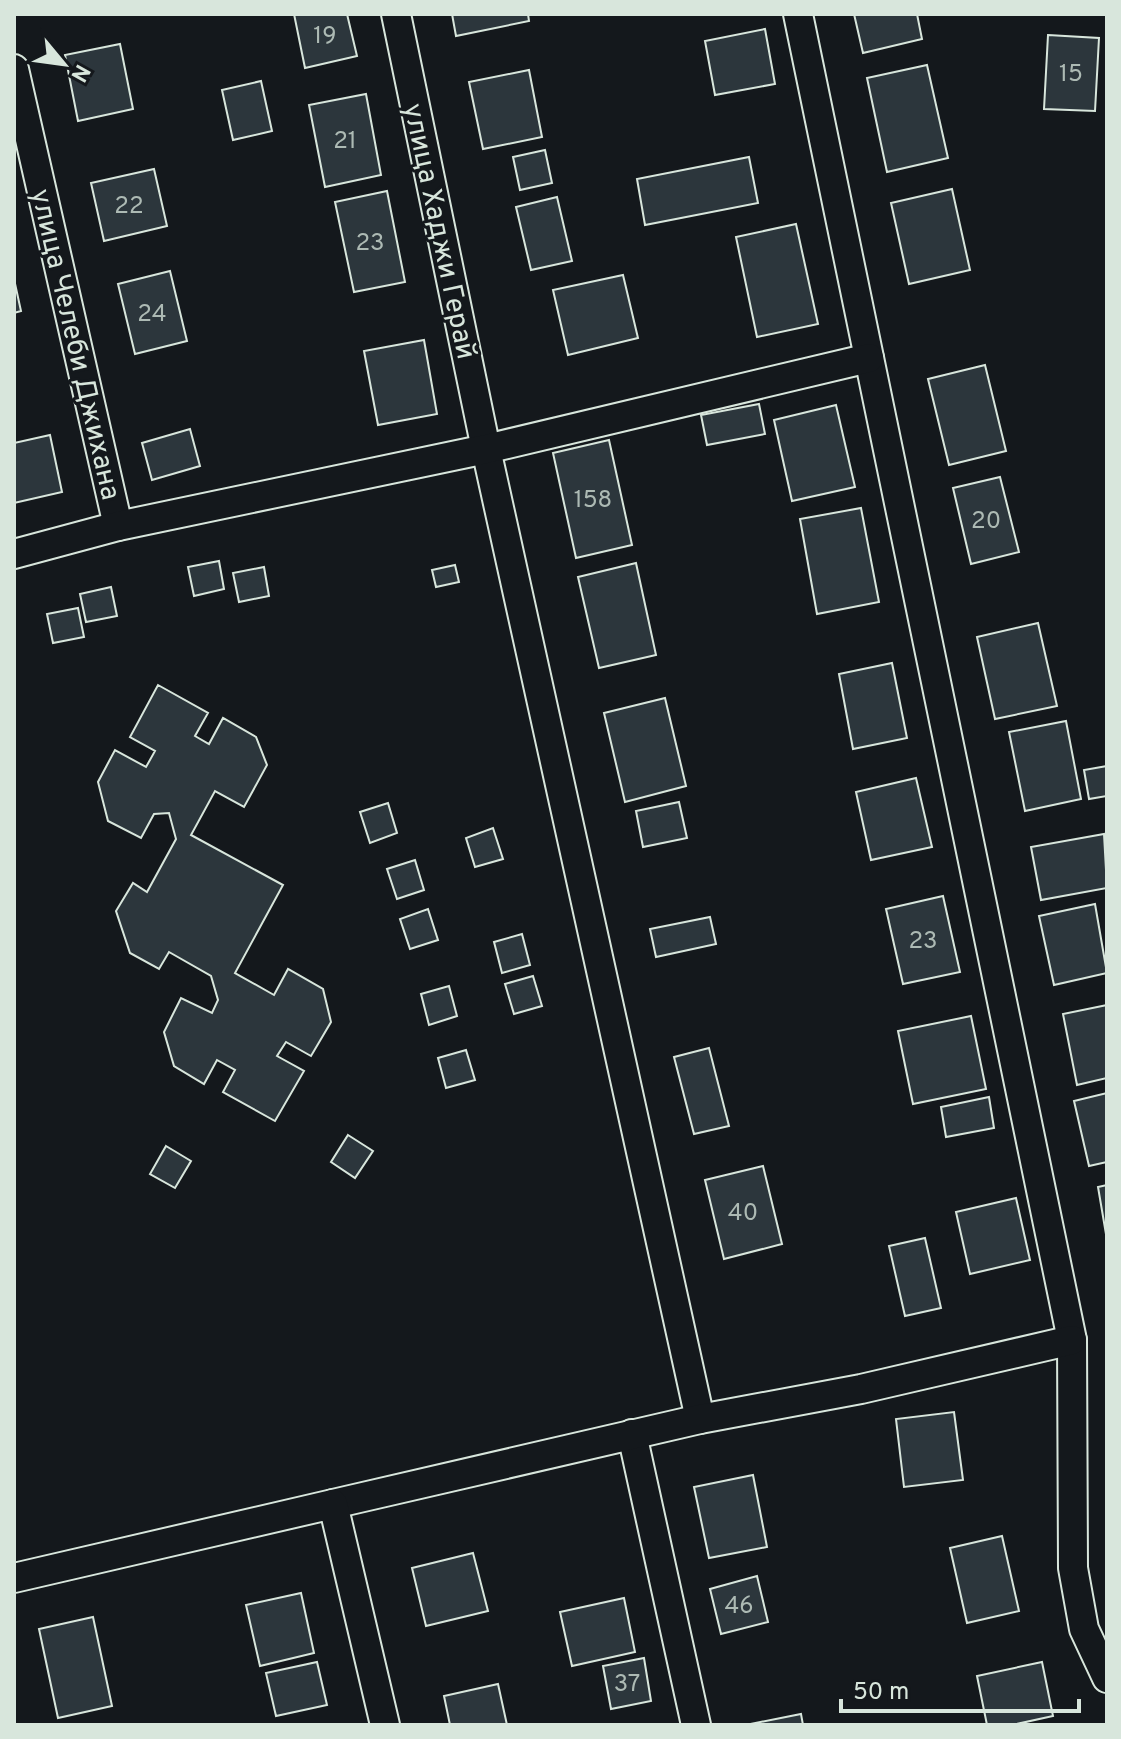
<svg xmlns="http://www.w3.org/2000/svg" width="1121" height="1739" viewBox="0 0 1121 1739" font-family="Overpass,sans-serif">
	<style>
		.building { fill: #2c363c; stroke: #d8e6dc; stroke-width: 2 }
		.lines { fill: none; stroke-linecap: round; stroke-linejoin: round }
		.minor-casing { stroke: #d8e6dc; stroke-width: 32 }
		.minor { stroke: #14181c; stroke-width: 28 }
		.labels { text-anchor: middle; stroke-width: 6; stroke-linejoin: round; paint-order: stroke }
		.number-label { font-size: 24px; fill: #adbab4 }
		.street-label { font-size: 28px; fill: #d8e6dc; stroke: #14181c }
	</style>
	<rect width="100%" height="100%" fill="#14181c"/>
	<!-- building -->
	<g class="building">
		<polygon points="294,14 347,14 357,56 305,68"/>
		<polygon points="452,14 528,14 529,21 456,36"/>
		<polygon points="854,14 917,14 922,39 863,53"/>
		<polygon points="765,29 775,84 715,95 705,41"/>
		<polygon points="1048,35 1099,38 1095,111 1044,109"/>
		<polygon points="120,44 133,109 78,121 65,55"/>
		<polygon points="927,65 948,158 887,172 867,78"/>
		<polygon points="529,70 542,137 483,149 469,82"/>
		<polygon points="261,81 272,131 233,140 222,90"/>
		<polygon points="366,94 381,175 325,187 309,105"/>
		<polygon points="545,150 552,183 520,190 513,157"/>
		<polygon points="749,157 758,203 645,225 637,179"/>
		<polygon points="154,169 167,226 104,241 91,183"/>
		<polygon points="952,189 970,270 909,284 891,203"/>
		<polygon points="387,191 405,282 354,292 335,202"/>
		<polygon points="557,197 572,261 531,270 516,207"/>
		<polygon points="796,224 818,324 757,337 736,237"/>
		<polygon points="170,271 187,341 135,354 118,284"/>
		<polygon points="623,275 638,338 568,355 553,290"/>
		<polygon points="14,279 21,311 14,313"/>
		<polygon points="424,340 437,414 378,425 364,351"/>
		<polygon points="985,365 1006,451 949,465 928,379"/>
		<polygon points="759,404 765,434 707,445 701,415"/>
		<polygon points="836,405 855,487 792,501 774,420"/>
		<polygon points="190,429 200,466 152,480 142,443"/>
		<polygon points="50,435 62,492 14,503 14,443"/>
		<polygon points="609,440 632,545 576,558 553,453"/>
		<polygon points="1000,477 1019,552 971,564 953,488"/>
		<polygon points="861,508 879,602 817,614 800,519"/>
		<polygon points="219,561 224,589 194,596 188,567"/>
		<polygon points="636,563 656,655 599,668 578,577"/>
		<polygon points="455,565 459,582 436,587 432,570"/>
		<polygon points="264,567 269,596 239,602 233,573"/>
		<polygon points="111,587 117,616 86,622 80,594"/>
		<polygon points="78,608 84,637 53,643 47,614"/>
		<polygon points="1038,623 1057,706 995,719 977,637"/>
		<polygon points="892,663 907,738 853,749 839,674"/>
		<polygon points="158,685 208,713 195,736 209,744 223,718 256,737 267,765 244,807 215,791 191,835 283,885 235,973 274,995 288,969 323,989 331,1022 311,1056 286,1042 277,1056 304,1071 275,1121 223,1092 235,1070 217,1060 204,1084 174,1066 164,1032 181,998 212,1013 218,1000 211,976 169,952 159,969 130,953 116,911 133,883 147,892 176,839 169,813 154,814 141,838 108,821 98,782 115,750 146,767 155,751 130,737"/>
		<polygon points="665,698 686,786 625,802 604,713"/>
		<polygon points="1066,721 1081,799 1025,811 1009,732"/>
		<polygon points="1107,766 1107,796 1089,799 1084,770"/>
		<polygon points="916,778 932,847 871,860 856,792"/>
		<polygon points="679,802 687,838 643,847 636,811"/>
		<polygon points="388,803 397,833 370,843 360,812"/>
		<polygon points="493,828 503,859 475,867 466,838"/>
		<polygon points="1104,834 1107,888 1041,900 1031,847"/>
		<polygon points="415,860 424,890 397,899 387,869"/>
		<polygon points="943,896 960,972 903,984 886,909"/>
		<polygon points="1095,904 1107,973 1054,985 1039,916"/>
		<polygon points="428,909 438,940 410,949 400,919"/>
		<polygon points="710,917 716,944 656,957 650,929"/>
		<polygon points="522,934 530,965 502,973 494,942"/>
		<polygon points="533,976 542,1006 514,1014 505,984"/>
		<polygon points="449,986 457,1016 429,1025 421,994"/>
		<polygon points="1107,1005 1107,1078 1077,1085 1063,1014"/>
		<polygon points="971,1016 986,1089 913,1104 898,1031"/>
		<polygon points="709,1048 729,1126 694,1134 674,1057"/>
		<polygon points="466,1050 475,1080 446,1088 438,1058"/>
		<polygon points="1107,1093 1107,1162 1089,1166 1074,1101"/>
		<polygon points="989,1097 994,1128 946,1137 941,1107"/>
		<polygon points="348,1135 373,1151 355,1178 331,1162"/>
		<polygon points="166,1146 191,1161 175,1188 150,1174"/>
		<polygon points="763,1166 782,1244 724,1259 705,1180"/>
		<polygon points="1107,1185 1107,1240 1098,1187"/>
		<polygon points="1016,1198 1030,1260 970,1274 956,1212"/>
		<polygon points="925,1238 941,1308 905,1316 889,1246"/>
		<polygon points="954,1412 963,1480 904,1487 896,1419"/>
		<polygon points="753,1475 767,1547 709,1558 694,1487"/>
		<polygon points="1002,1536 1019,1611 967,1623 950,1548"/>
		<polygon points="473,1553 488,1611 426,1626 412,1568"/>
		<polygon points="757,1576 768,1622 721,1634 710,1589"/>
		<polygon points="301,1593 314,1653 260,1666 246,1605"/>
		<polygon points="624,1598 635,1652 572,1666 560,1612"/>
		<polygon points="93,1617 112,1706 58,1718 39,1629"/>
		<polygon points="644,1658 651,1701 611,1709 603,1666"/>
		<polygon points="317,1662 327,1705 276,1716 266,1673"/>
		<polygon points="1042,1662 1053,1716 1012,1725 987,1725 977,1676"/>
		<polygon points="498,1684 507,1725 450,1725 444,1696"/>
		<polygon points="801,1714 803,1725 750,1725 750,1724"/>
	</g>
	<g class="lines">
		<!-- minor casing -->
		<g class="minor-casing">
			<g id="minor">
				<polyline points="396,14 486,449 700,1419"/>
				<polyline points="798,14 1072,1340 1073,1568 1084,1629 1107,1678"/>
				<polyline points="14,69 118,526"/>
				<polyline points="14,554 118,526 486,449 869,358"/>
				<polyline points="632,1434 696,1725"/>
				<polyline points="333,1504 700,1419 861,1389 1072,1340"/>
				<polyline points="14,1578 333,1504 385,1725"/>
			</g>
		</g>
		<!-- minor -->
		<use href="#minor" class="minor"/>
	</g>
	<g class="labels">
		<!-- number labels -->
		<g class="number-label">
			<text x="325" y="43">19</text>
			<text x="1071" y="81">15</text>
			<text x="345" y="148">21</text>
			<text x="129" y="213">22</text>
			<text x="370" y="250">23</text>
			<text x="152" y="321">24</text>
			<text x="593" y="507">158</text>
			<text x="986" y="528">20</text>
			<text x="923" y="948">23</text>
			<text x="743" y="1220">40</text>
			<text x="739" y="1613">46</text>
			<text x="627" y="1691">37</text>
		</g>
		<!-- street labels -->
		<g class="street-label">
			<text transform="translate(441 231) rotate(78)" y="10">улица Хаджи Герай</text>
			<text transform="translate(77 344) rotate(77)" y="10">улица Челеби Джихана</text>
		</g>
	</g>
	<!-- border -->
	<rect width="1121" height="1739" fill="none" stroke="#d8e6dc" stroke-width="32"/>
	<!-- north arrow -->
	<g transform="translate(64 64) rotate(119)" stroke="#14181c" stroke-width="6" paint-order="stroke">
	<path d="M0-6L14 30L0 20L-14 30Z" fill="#d8e6dc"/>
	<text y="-12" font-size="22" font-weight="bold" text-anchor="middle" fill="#d8e6dc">N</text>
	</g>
	<!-- scale -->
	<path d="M841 1699v12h238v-12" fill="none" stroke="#d8e6dc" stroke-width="4"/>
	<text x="853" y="1699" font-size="24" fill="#d8e6dc" stroke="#14181c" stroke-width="6" paint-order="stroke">50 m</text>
</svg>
